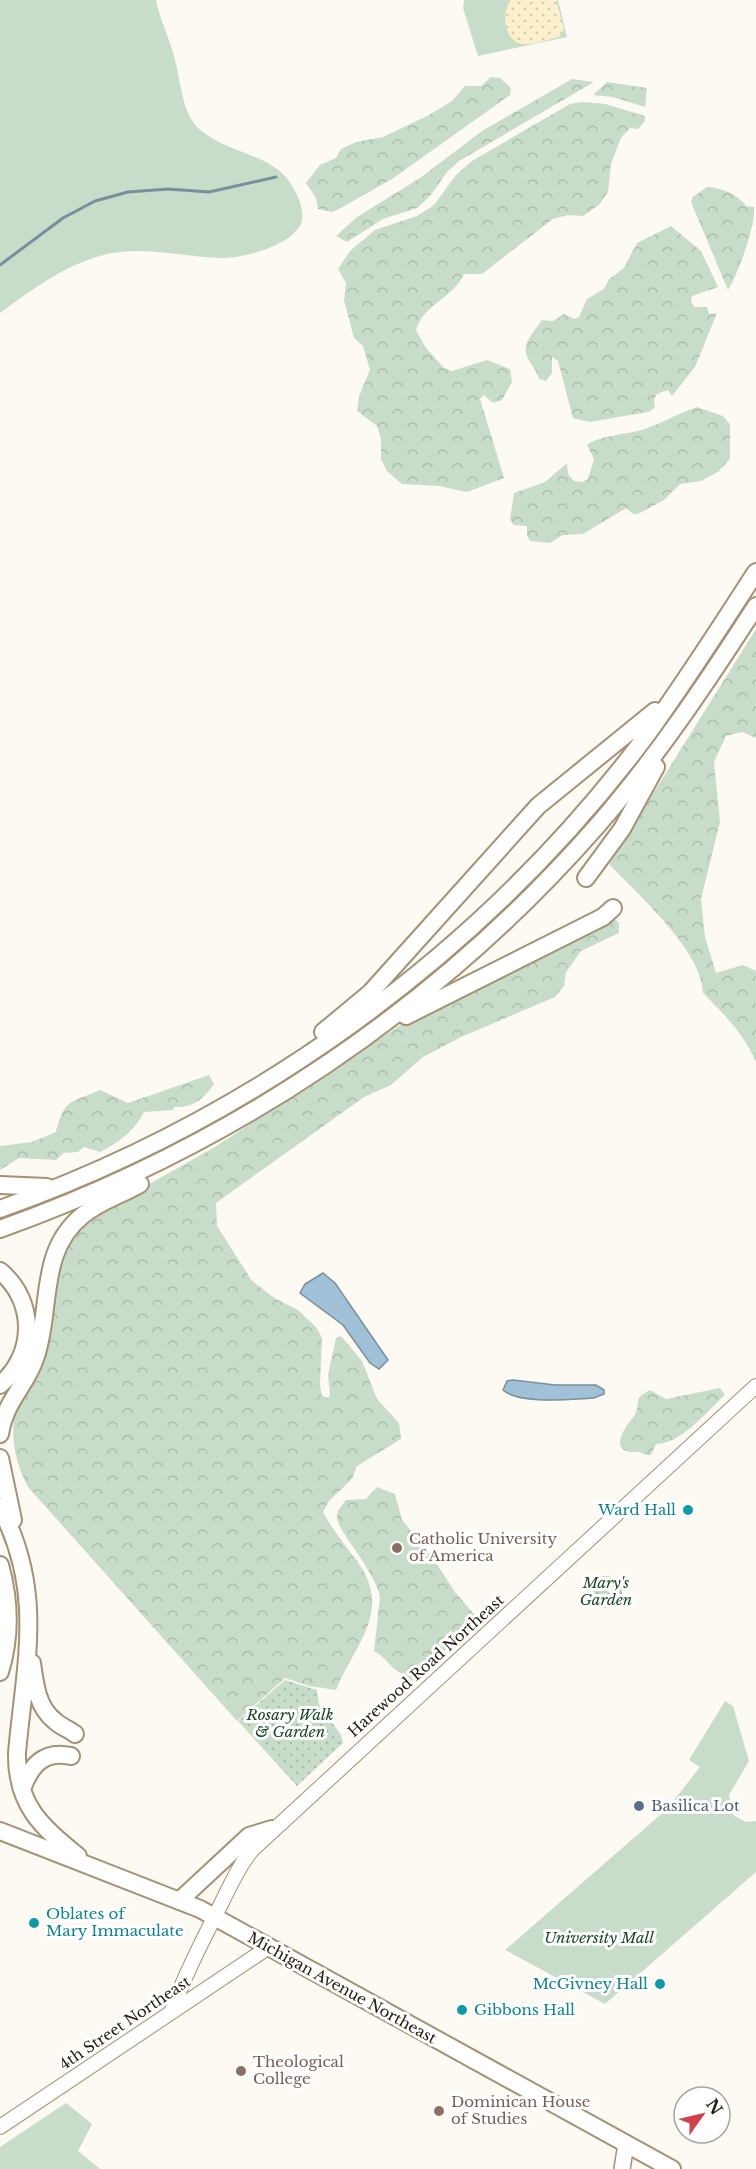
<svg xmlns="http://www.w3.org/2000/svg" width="756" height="2169" viewBox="0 0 756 2169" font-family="'Libre Baskerville',serif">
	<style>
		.green { fill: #c7ddca }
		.forest { fill: url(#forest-crowns) }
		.sand { fill: url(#sand-dots) }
		.garden { fill: url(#garden-dots) }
		.water { fill: #a0c1d7; stroke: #7a8f9b; stroke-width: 1.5 }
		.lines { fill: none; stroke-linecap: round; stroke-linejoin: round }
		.stream { stroke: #7a8f9b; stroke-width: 3 }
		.tertiary-casing { stroke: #a59173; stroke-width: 16 }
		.secondary-casing { stroke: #a59173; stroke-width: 18 }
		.primary-casing { stroke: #a59173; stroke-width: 20 }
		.tertiary { stroke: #fff; stroke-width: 14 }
		.secondary { stroke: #fff; stroke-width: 15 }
		.primary { stroke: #fff; stroke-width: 16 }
		.culture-dot { fill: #0f9aa8; stroke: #fff; stroke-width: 2 }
		.education-dot { fill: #8d6e63; stroke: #fff; stroke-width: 2 }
		.service-dot { fill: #5c6f8a; stroke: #fff; stroke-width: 2 }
		.labels { text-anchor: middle; stroke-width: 6; stroke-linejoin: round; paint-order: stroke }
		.culture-label { font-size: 15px; fill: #0d838f; stroke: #fff; text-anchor: end }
		.education-label { font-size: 15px; fill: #785e54; stroke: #fff; text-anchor: start }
		.park-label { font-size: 15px; font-style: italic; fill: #194624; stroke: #fff }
		.street-label { font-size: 15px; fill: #221a0f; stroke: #fff }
		.service-label { font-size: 15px; fill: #4e5e75; stroke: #fff; text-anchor: start }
	</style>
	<defs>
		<pattern id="forest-crowns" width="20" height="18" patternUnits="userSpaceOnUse" patternTransform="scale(1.5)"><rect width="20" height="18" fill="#c7ddca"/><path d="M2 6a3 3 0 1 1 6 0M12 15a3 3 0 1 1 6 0" fill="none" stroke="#abbdac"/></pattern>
		<pattern id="sand-dots" width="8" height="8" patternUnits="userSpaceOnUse" patternTransform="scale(1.5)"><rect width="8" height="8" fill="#faf0cb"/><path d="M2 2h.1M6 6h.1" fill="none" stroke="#d6cdad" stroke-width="1.8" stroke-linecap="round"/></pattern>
		<pattern id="garden-dots" width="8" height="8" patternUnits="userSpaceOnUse" patternTransform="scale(1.5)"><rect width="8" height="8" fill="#c7ddca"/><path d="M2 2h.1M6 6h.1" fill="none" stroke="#abbdac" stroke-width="1.8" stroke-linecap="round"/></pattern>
	</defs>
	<rect width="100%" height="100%" fill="#fdf9f3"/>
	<!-- green -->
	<g class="green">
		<path d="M 0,0 L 156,0 C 160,20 169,37 174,56 C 180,77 181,104 193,122 C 196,127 204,133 210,137 C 234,153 271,156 289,181 C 296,192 306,209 301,223 C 294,245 241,259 221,258 C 182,257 142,245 103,255 C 63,266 33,289 0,313 Z"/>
		<polygon points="464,0 558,0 567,37 478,56 463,8"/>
		<polygon points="725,1701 733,1706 749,1761 729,1795 733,1815 746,1822 756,1821 756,1872 605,2004 505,1950 667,1809 700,1767 689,1760"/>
		<polygon points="66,2103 92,2124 78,2151 100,2169 0,2169 0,2147"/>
	</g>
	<!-- forest -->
	<g class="forest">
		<polygon points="491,77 500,78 511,88 510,95 392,179 339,209 332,212 318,209 316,198 306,183 320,165 336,158 341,149 356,142 383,137 429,115 452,101 465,86 481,86"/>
		<polygon points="572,79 594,82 459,161 447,172 430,196 417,208 383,219 347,242 336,236 357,217 420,178 482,131"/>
		<polygon points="607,82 647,88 645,107 613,97 593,95"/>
		<path d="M 581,102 L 605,104 L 645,116 L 645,121 L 638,129 L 630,128 L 621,138 L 611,164 L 608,192 L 599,205 L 583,216 L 568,215 L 553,219 L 482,274 L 464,274 C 453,298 423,305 416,330 L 426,348 L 444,368 L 452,371 L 487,360 L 510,369 L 512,382 L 502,400 L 493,403 L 484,395 L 480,399 L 504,478 L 467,492 L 439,486 L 402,484 L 387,471 L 381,459 L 381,439 L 377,426 L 357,411 L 359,396 L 370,370 L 363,346 L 354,338 L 344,300 L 346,283 L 338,269 L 350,251 L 375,230 L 417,216 L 434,205 L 456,175 L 472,161 L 570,104 Z"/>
		<path d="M 707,187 C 722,188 737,194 746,206 L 754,207 C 756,225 738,274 728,290 L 691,202 L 693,197 Z"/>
		<path d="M 671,226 L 701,251 L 718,287 L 692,296 L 691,302 L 694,307 L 707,307 L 709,314 L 717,313 L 695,367 L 672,396 L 668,390 L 657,394 L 654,399 L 655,408 L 648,412 L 590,422 L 573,418 L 558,361 L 552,357 L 552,373 L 546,381 L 539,379 C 536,368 528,362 526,353 C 523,342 536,329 542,320 L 553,321 L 564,314 L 574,319 L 579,317 L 587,299 L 604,289 L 609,279 L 624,268 L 637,243 Z"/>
		<path d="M 697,407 L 723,416 L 730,424 L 730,459 L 718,472 L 701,481 L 680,484 L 664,500 L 638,514 L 633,514 L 626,508 L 583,534 L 563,535 L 550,543 L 530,541 L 527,536 L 527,526 L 514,525 L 510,520 L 514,493 L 545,482 L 567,463 L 568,474 L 574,481 L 582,482 L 588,479 L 594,459 L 587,445 C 600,435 626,435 645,429 C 662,423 679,413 697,407 Z"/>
		<path d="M 756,629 L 756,738 L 742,732 L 726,736 L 714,762 L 720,822 L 701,899 L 705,937 L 716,973 L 743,965 L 756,971 L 756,1062 C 744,1034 724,1014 703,993 C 702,950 637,894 609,864 Z"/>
		<path d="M 613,918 L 619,923 L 619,933 L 581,951 L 566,972 L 564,986 L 555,997 L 461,1037 L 423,1057 L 391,1085 L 364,1097 L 216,1203 L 217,1226 L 252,1281 L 276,1299 L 298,1310 L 316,1327 L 322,1338 L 320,1385 L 322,1396 L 328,1398 L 330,1395 L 328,1375 L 336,1338 L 341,1336 L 362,1361 L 377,1399 L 399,1423 L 401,1439 L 357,1466 L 352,1479 L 329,1501 L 323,1512 C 332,1529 344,1544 357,1561 C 393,1611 356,1642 336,1690 L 309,1686 L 285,1678 L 237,1721 L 28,1487 C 17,1466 11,1443 14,1419 L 53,1276 L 78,1224 L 215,1147 L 408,1020 Z"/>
		<path d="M 209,1075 L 214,1084 C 204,1099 193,1108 174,1107 L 173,1110 L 144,1112 C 134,1132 119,1142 100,1152 L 84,1147 L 78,1152 L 64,1153 L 56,1160 L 19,1158 L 0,1170 L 0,1146 L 32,1142 L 56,1132 C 64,1099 70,1103 100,1090 L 128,1103 Z"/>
		<path d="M 720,1388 L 725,1395 C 706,1412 681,1444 656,1444 L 651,1455 C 645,1456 644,1453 638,1452 C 635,1451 632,1453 629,1452 C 609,1447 628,1424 634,1416 C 642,1404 631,1399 650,1390 L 666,1399 Z"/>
		<path d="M 377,1487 L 395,1494 L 402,1520 L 433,1558 L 455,1592 L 479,1620 L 407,1685 L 402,1674 C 390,1668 386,1657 374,1651 L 380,1597 C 375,1570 337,1531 337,1517 C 337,1510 342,1505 346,1500 L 366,1499 Z"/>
	</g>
	<!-- sand -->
	<path class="sand" d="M 511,0 L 556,0 L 564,29 L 559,37 C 549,39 532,46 522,44 C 503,40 501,12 511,0 Z"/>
	<!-- garden -->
	<g class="garden">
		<circle cx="606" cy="1592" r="16"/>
		<polygon points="285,1680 317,1690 319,1704 341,1735 343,1743 297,1786 238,1721"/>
	</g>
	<!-- water -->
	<g class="water">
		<polygon points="323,1273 335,1283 388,1360 379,1369 370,1363 343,1325 300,1293 305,1284"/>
		<path d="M 513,1380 L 555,1385 L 596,1385 L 604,1390 L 604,1394 L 594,1398 C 572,1399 519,1405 503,1390 L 507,1381 Z"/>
	</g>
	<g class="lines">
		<!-- stream -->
		<polyline class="stream" points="0,265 63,218 95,201 128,192 168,189 209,192 276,177"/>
		<!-- tertiary casing -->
		<g class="tertiary-casing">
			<g id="tertiary">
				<path d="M 172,2010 C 184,1976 201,1944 217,1912 C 228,1891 237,1868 252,1850 L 756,1386"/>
				<polyline points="0,2127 269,1947"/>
			</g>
		</g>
		<!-- secondary casing -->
		<g class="secondary-casing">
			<polyline id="secondary" points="622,2169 626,2144"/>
		</g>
		<!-- primary casing -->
		<g class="primary-casing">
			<g id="primary">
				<polyline points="586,878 622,829 656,767"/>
				<polyline points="406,1016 603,917 613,908"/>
				<polyline points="323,1032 370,993 538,806 655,711"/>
				<polyline points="0,1185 47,1187"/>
				<path d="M 0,1209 C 251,1120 478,957 640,744 C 681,689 718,630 756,572"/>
				<path d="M 0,1229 C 230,1147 436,1010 597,826 C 657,757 707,682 756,606"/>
				<path d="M 0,1271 C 36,1301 36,1354 0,1385"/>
				<path d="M 0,1434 C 6,1398 27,1386 36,1356 C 52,1307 38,1251 83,1215 C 100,1201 121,1195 140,1184"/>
				<polyline points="0,1458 13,1520"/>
				<path d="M 0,1507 C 45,1592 25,1663 17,1753 C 16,1804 41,1827 78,1856"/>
				<path d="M 0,1565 C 10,1601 11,1636 0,1672"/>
				<path d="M 32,1663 C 35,1684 37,1707 55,1721 C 61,1727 69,1729 75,1734"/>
				<path d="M 22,1789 C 31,1765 44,1750 71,1756"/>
				<polyline points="0,1831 200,1909 672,2169"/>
				<polyline points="179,1901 249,1836 272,1829"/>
			</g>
		</g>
		<!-- tertiary -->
		<use href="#tertiary" class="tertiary"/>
		<!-- secondary -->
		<use href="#secondary" class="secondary"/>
		<!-- primary -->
		<use href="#primary" class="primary"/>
	</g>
	<!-- markers -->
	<g class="culture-dot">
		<circle cx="688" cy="1510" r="6"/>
		<circle cx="34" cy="1923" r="6"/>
		<circle cx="660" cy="1984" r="6"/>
		<circle cx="462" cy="2010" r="6"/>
	</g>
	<g class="education-dot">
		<circle cx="397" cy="1548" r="6"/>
		<circle cx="241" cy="2071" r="6"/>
		<circle cx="439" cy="2111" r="6"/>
	</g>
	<circle class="service-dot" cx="639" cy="1806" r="6"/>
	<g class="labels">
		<!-- culture labels -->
		<g class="culture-label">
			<text x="676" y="1515">Ward Hall</text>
			<text x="46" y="1919" text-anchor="start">Oblates of<tspan x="46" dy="17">Mary Immaculate</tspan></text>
			<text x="648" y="1989">McGivney Hall</text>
			<text x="474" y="2015" text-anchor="start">Gibbons Hall</text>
		</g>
		<!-- education labels -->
		<g class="education-label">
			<text x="409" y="1544">Catholic University<tspan x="409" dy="17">of America</tspan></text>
			<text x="253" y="2067">Theological<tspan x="253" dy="17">College</tspan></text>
			<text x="451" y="2107">Dominican House<tspan x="451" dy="17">of Studies</tspan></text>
		</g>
		<!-- park labels -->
		<g class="park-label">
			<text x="606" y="1588">Mary's<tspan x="606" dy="17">Garden</tspan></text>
			<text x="290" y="1720">Rosary Walk<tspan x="290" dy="17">&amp; Garden</tspan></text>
			<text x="599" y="1943">University Mall</text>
		</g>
		<!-- street labels -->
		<g class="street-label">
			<text transform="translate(426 1666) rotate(-42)" y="5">Harewood Road Northeast</text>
			<text transform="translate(342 1988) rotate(29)" y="5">Michigan Avenue Northeast</text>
			<text transform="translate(125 2023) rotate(-34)" y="5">4th Street Northeast</text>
		</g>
		<!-- service labels -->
		<g class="service-label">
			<text x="651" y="1811">Basilica Lot</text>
		</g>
	</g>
	<!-- north arrow -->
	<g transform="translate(702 2115) rotate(56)"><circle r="28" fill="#ffffff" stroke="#a7a39f" stroke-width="1.5"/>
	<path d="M0-4.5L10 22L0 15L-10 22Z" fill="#d1414d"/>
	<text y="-9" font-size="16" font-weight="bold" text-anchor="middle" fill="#221a0f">N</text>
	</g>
</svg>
